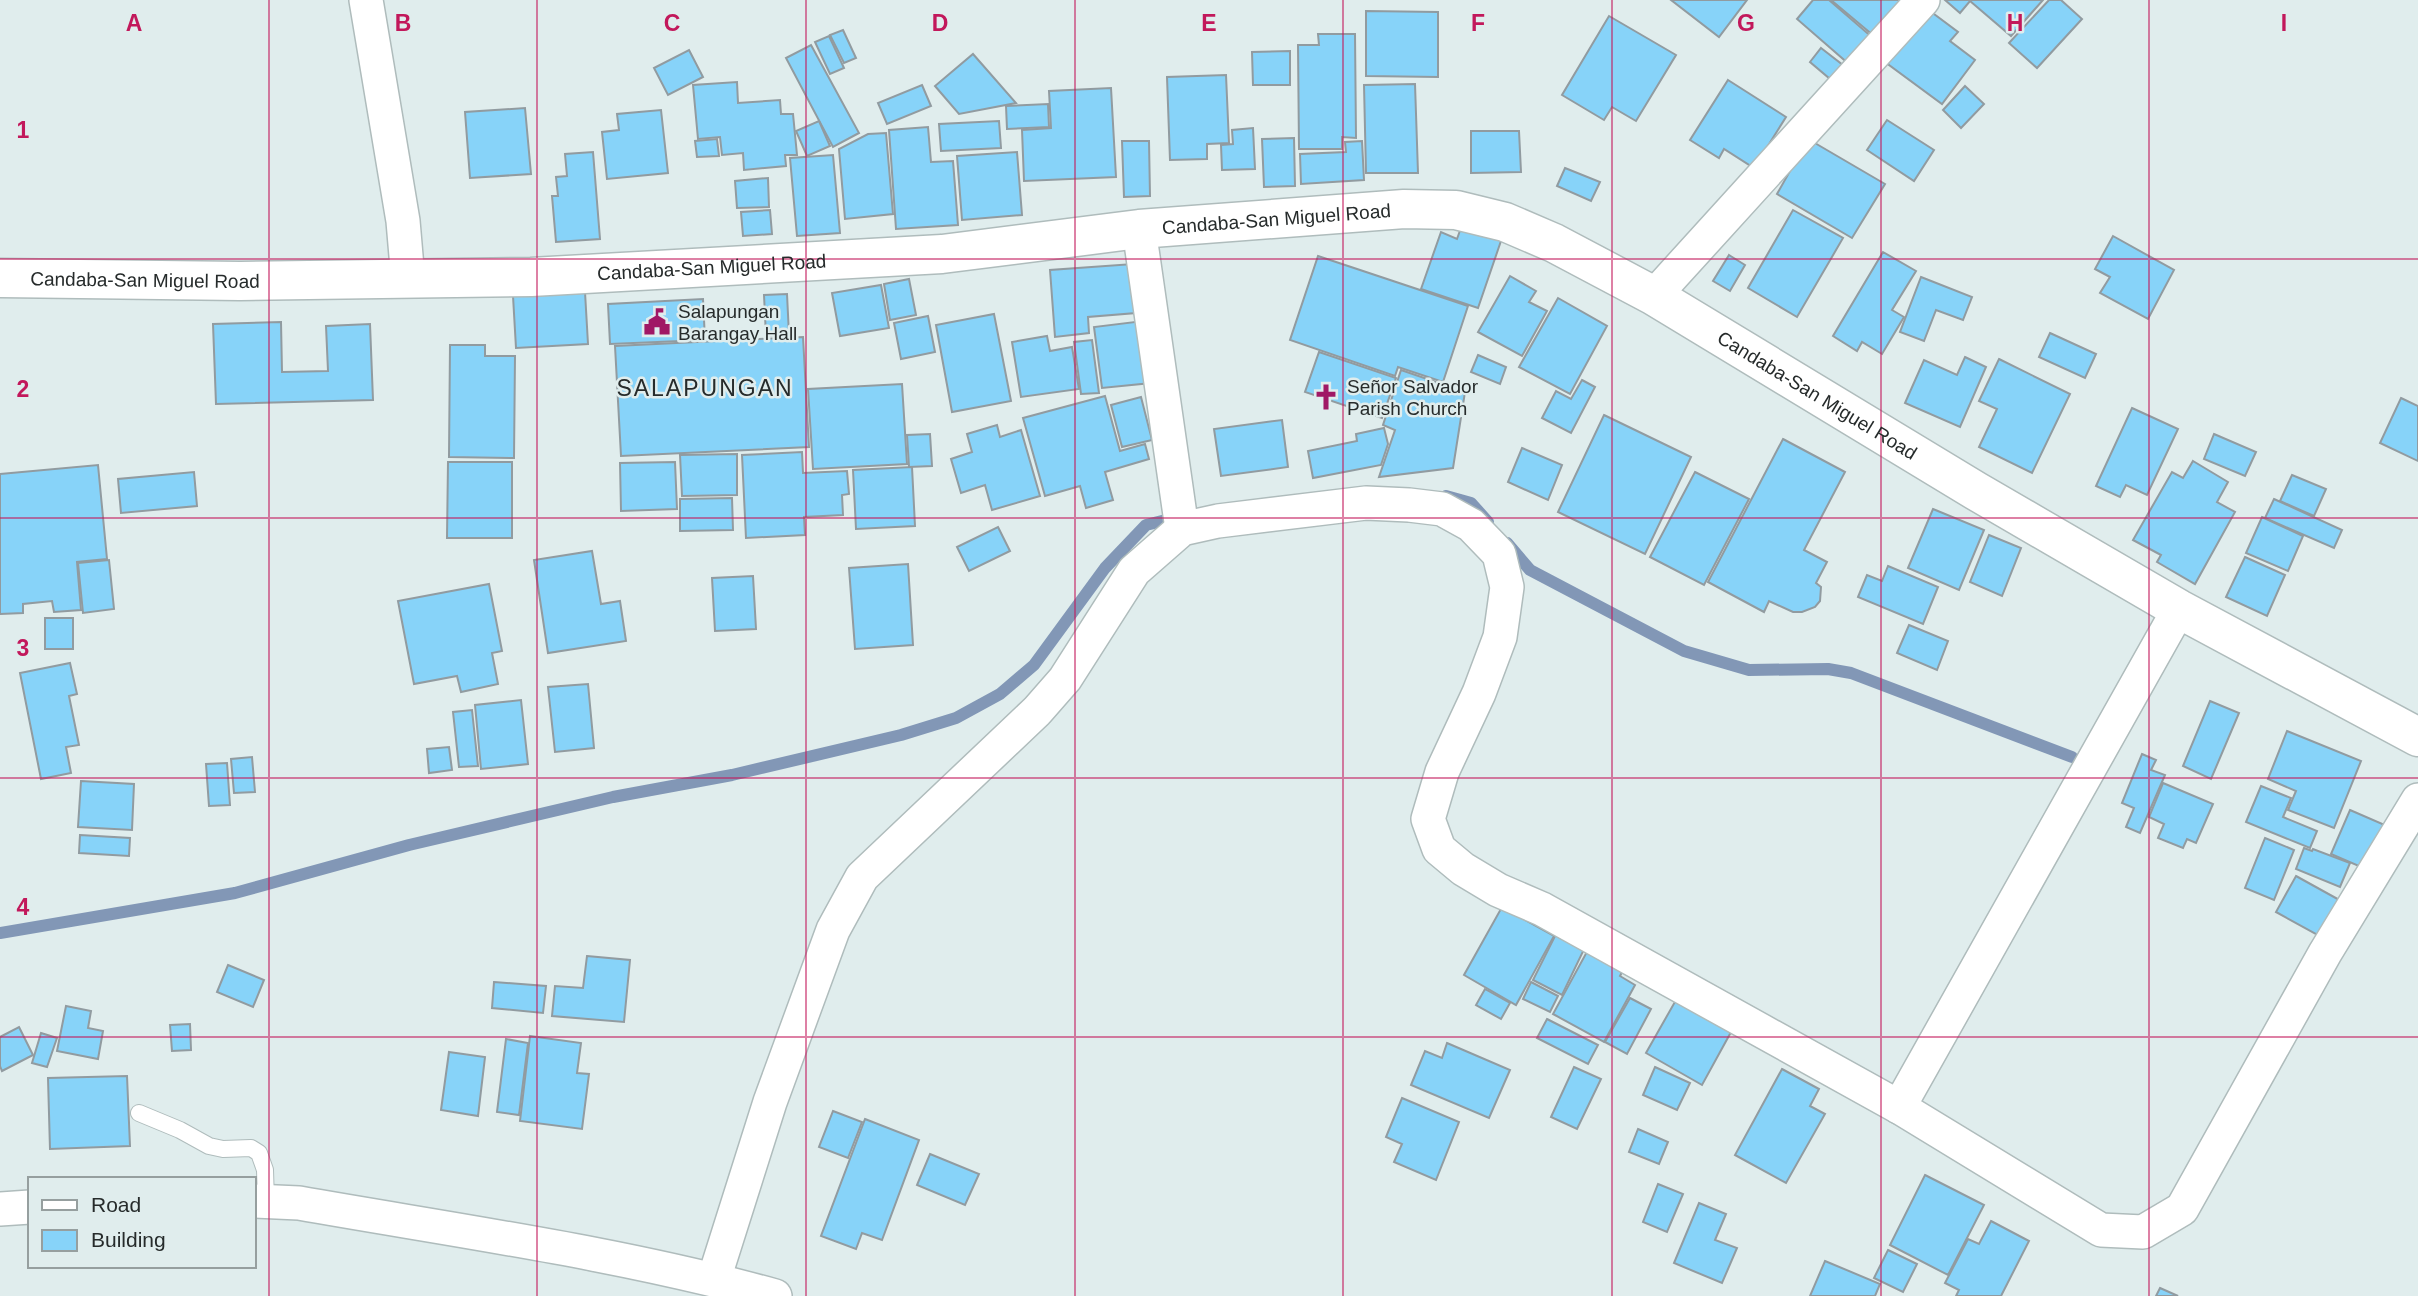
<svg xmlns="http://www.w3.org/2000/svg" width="2418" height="1296" viewBox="0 0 2418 1296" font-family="Helvetica,sans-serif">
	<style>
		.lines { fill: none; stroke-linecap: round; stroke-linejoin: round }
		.stream { stroke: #8297b6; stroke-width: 12 }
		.building { fill: #87d3f9; stroke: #919ba0; stroke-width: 2 }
		.service-casing { stroke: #afbcbc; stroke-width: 18 }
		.minor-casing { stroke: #afbcbc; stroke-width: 36 }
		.primary-casing { stroke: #afbcbc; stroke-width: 41 }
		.service { stroke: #fff; stroke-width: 16 }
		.minor { stroke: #fff; stroke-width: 33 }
		.primary { stroke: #fff; stroke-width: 38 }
		.grid { fill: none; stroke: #c2185b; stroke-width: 2; stroke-opacity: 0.55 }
		.labels { text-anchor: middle; stroke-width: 5; stroke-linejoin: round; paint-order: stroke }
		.street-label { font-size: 19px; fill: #262b2b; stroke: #e0eded }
		.poi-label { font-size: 19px; fill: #262b2b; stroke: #e0eded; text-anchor: start }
		.quarter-label { font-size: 23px; letter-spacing: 2px; fill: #262b2b; stroke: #e0eded }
		.grid-label { font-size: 23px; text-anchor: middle; font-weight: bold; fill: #c2185b; stroke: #e0eded; stroke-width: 5; stroke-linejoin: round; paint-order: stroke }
	</style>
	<rect width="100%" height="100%" fill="#e0eded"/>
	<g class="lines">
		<!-- stream -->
		<g class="stream">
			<polyline points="1446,496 1471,503 1488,522"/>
			<polyline points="1507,543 1530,570 1684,651 1749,670 1828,669 1851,673 2072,757"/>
			<polyline points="0,933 235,893 409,845 613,797 732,775 901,735 956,718 1000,694 1034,665 1105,568 1146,525 1178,517"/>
		</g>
	</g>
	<!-- building -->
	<g class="building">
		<polygon points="1671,0 1747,0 1719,37"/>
		<polygon points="1813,0 1829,0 1873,38 1850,65 1797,19"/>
		<polygon points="1831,0 1905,0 1874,36"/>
		<polygon points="1945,0 2043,0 2011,36 1970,1 1960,13"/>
		<polygon points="2049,0 2061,0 2082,19 2037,68 2009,43"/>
		<polygon points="1926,8 1958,32 1950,41 1975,60 1942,104 1885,62"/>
		<polygon points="1366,11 1438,12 1438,77 1366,76"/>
		<polygon points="1609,16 1676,55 1636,121 1612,107 1604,120 1562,95"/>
		<polygon points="843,30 856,58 844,63 830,35"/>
		<polygon points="1318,34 1355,34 1356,138 1342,137 1342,149 1299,149 1298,45 1319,45"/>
		<polygon points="829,36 844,68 830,74 815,42"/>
		<polygon points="811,45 859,133 833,147 786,58"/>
		<polygon points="1821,48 1848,69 1836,84 1810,62"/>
		<polygon points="689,50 703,77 668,95 654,68"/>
		<polygon points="1290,51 1290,85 1253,85 1252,52"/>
		<polygon points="973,54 1016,103 959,114 935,86"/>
		<polygon points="1226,75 1229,143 1207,144 1207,159 1170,160 1167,77"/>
		<polygon points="1728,80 1786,117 1754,168 1724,149 1719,158 1690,140"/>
		<polygon points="737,82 738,103 780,100 781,114 793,114 797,155 785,155 786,166 744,170 743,153 722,155 720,137 698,139 693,85"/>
		<polygon points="1415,84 1418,173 1366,173 1364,85"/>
		<polygon points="922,85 931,106 887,124 878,103"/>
		<polygon points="1965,86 1984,104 1961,128 1943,110"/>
		<polygon points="1111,88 1116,177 1024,181 1022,130 1051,128 1049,91"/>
		<polygon points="1048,104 1049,127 1007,129 1006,106"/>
		<polygon points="525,108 531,174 470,178 465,112"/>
		<polygon points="661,110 668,173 607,179 602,132 619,130 617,114"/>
		<polygon points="1887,120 1934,150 1914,181 1867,150"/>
		<polygon points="819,121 830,146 807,156 796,131"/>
		<polygon points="999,121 1001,148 941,151 939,124"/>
		<polygon points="928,127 931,162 953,161 958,225 896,229 889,130"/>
		<polygon points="1253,128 1255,169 1222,170 1221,145 1233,144 1232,130"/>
		<polygon points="1471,131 1519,131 1521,172 1471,173"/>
		<polygon points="886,133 893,214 845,219 839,149 868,134"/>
		<polygon points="1294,138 1295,186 1264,187 1262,139"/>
		<polygon points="717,139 719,156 697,157 695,141"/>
		<polygon points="1808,139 1885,184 1852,238 1777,194"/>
		<polygon points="1122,141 1149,141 1150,196 1124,197"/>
		<polygon points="1362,141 1364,180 1301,184 1300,154 1346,152 1345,142"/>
		<polygon points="593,152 600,239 556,242 552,196 558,196 556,177 567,176 565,154"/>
		<polygon points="1017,152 1022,215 962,220 957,156"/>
		<polygon points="833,155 840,233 797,236 790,158"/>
		<polygon points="1565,168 1600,182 1591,201 1557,186"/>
		<polygon points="768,178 769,207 737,208 735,181"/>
		<polygon points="770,210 772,234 743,236 741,212"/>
		<polygon points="1793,210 1843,238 1797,317 1748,288"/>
		<polygon points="1462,225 1502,238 1478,308 1421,289 1441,232 1457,239"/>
		<polygon points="2113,236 2174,270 2148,319 2100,293 2110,277 2095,269"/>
		<polygon points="1883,252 1916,271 1892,310 1904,317 1882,354 1862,342 1857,351 1833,336"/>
		<polygon points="1729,255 1745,265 1730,291 1713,281"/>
		<polygon points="1318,256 1468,306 1443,382 1398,367 1395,376 1290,340"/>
		<polygon points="1133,264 1136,313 1088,317 1089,333 1055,337 1050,270"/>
		<polygon points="1510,276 1536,291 1529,302 1547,311 1522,356 1478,332"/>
		<polygon points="1921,277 1972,297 1963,320 1936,310 1924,341 1900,332"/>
		<polygon points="909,279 916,315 890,320 884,284"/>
		<polygon points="881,285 889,328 840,336 832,293"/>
		<polygon points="585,292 588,344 516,348 513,296"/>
		<polygon points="787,294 789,335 766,336 764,295"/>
		<polygon points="1558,298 1607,326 1570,394 1519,367"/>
		<polygon points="703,299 705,340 610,344 608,304"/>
		<polygon points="994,314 1011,401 952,412 936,325"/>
		<polygon points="928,316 935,352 901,359 894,323"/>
		<polygon points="1143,321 1151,383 1102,388 1094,327"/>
		<polygon points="281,322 282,372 328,371 326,326 370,324 373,400 216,404 213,324"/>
		<polygon points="2050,333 2096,354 2085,378 2039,357"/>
		<polygon points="1047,336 1050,351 1072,347 1079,389 1021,397 1012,342"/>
		<polygon points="803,337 809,447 621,456 615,346"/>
		<polygon points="1092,340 1099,393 1081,394 1074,342"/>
		<polygon points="450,345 485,345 485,356 515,356 514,458 449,457"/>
		<polygon points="1319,352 1396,378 1382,418 1305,392"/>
		<polygon points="1478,355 1506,367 1500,384 1471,372"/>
		<polygon points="1965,357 1986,367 1960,427 1905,403 1924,360 1957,375"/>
		<polygon points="1999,359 2070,394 2032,473 1979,447 1997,409 1979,401"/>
		<polygon points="1401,370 1465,392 1453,468 1379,477 1395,430 1383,425"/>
		<polygon points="1582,380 1595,387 1571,433 1542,418 1556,391 1571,399"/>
		<polygon points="902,384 907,464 813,469 808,389"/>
		<polygon points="1105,396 1120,451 1145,444 1149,459 1105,472 1113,500 1086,508 1080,486 1045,496 1023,418"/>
		<polygon points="1141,397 1152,440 1122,447 1111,405"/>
		<polygon points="2401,398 2418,406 2418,461 2380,443"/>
		<polygon points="2132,408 2178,429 2147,495 2126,485 2120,497 2096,486"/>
		<polygon points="1604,415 1691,457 1645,554 1558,512"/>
		<polygon points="1282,420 1288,467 1221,476 1214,429"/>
		<polygon points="997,425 1000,437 1021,430 1040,496 992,510 985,485 961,493 951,459 972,452 967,434"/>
		<polygon points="1384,428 1388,444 1381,465 1313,478 1308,451 1357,441 1356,434"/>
		<polygon points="930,434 932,466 909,467 907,435"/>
		<polygon points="2214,434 2256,452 2245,476 2204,459"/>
		<polygon points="1783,439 1845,472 1804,550 1827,562 1816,583 1821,587 1820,601 1815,607 1802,612 1793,612 1769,601 1764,612 1708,582"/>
		<polygon points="1522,448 1562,465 1548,500 1508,482"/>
		<polygon points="802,452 803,473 847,471 849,494 842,495 843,515 804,517 805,535 746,538 742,455"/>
		<polygon points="737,454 737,495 682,496 680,455"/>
		<polygon points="2193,461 2228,482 2217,502 2235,512 2195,584 2157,562 2161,555 2133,540 2172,472 2183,478"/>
		<polygon points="448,462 512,462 512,538 447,538"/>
		<polygon points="675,462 677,509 621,511 620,463"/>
		<polygon points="98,465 107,559 77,562 81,610 54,612 52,601 23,604 23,613 0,614 0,474"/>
		<polygon points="912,467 915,526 856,529 853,470"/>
		<polygon points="194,472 197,506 121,513 118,479"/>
		<polygon points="1695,472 1749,499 1704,585 1650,557"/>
		<polygon points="2292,475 2326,489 2314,516 2280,501"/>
		<polygon points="732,498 733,530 680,531 680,499"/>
		<polygon points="2274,499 2342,530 2334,548 2265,518"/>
		<polygon points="1933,509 1984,530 1959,590 1908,568"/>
		<polygon points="2262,517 2303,536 2288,571 2246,553"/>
		<polygon points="998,527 1010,551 969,571 957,547"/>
		<polygon points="1989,535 2021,548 2002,596 1970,582"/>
		<polygon points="592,551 601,604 620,601 626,641 548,653 534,560"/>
		<polygon points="2245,557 2285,575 2267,616 2226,597"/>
		<polygon points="109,560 114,609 83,613 78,563"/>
		<polygon points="908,564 913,645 855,649 849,568"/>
		<polygon points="1888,566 1938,587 1923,624 1858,597 1867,575 1882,581"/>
		<polygon points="753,576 756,629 715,631 712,578"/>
		<polygon points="489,584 502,651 492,653 498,684 461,692 457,676 414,684 398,601"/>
		<rect x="45" y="618" width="28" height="31"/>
		<polygon points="1909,625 1948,641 1937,670 1897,653"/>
		<polygon points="70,663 77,694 69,696 79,745 66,747 71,773 41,779 20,673"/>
		<polygon points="588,684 594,748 555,752 548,687"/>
		<polygon points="521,700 528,764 481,769 475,705"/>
		<polygon points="2210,701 2239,713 2211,779 2183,766"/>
		<polygon points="472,710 478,766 459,767 453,712"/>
		<polygon points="2287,731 2361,761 2334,828 2288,810 2296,791 2268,779"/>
		<polygon points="449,747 452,770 429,773 427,749"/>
		<polygon points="2142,754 2156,760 2151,770 2165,775 2140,833 2126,827 2134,808 2122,803"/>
		<polygon points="252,757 255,792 234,793 231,759"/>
		<polygon points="227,763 230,805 209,806 206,764"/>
		<polygon points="81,781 134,784 132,830 78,827"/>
		<polygon points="2163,783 2213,804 2196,843 2187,839 2183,848 2158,838 2164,824 2149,817"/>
		<polygon points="2261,786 2291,798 2283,817 2317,831 2310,848 2246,822"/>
		<polygon points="2350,810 2387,826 2368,870 2331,854"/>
		<polygon points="80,835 130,838 129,856 79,853"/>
		<polygon points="2265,838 2294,850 2274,900 2245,888"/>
		<polygon points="2304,848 2312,851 2313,849 2350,863 2340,887 2296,869"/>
		<polygon points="2296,876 2343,902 2323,938 2276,912"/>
		<polygon points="1502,907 1554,936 1516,1005 1464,975"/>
		<polygon points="1561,924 1589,939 1562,995 1533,980"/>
		<polygon points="1595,937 1631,956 1620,976 1635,985 1604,1042 1553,1014"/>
		<polygon points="587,956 630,960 624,1022 552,1016 555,986 583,988"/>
		<polygon points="228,965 264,980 253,1007 217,992"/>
		<polygon points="494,982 546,986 543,1013 492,1008"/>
		<polygon points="1531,982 1558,996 1550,1012 1523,999"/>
		<polygon points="1485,989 1510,1003 1501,1019 1476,1005"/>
		<polygon points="1630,998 1651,1009 1627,1054 1605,1042"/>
		<polygon points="1676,1000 1731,1032 1702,1085 1646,1053"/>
		<polygon points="66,1006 91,1011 88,1028 103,1031 98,1059 57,1051"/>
		<polygon points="1547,1019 1598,1045 1588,1064 1537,1038"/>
		<polygon points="190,1024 191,1050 172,1051 170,1025"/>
		<polygon points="19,1027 33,1055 2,1071 0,1066 0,1037"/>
		<polygon points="41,1033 57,1038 47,1067 32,1063"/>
		<polygon points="530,1036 581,1043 577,1073 589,1074 582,1129 520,1121"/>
		<polygon points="506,1039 528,1043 519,1115 497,1112"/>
		<polygon points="1447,1043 1510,1070 1489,1118 1411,1085 1425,1051 1442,1058"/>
		<polygon points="449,1052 485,1057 478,1116 441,1110"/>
		<polygon points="1574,1067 1601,1079 1577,1129 1551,1117"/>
		<polygon points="1655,1067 1690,1083 1677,1110 1643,1095"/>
		<polygon points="1782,1069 1819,1089 1810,1106 1825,1114 1786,1183 1735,1155"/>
		<polygon points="127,1076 130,1146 50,1149 48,1078"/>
		<polygon points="1402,1098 1459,1122 1436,1180 1394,1162 1402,1144 1386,1137"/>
		<polygon points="833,1111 862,1122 848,1158 819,1147"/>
		<polygon points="865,1119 919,1140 882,1240 862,1233 856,1249 821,1236"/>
		<polygon points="1638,1129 1668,1142 1659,1164 1629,1152"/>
		<polygon points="930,1154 979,1174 965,1205 917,1185"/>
		<polygon points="1925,1175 1984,1205 1948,1275 1890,1245"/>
		<polygon points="1658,1184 1683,1194 1667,1232 1643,1222"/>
		<polygon points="1699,1203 1726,1214 1715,1240 1737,1248 1722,1283 1674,1263"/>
		<polygon points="1991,1221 2029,1241 2001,1296 1956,1296 1959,1290 1945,1283 1968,1239 1979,1244"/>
		<polygon points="1888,1250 1917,1264 1903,1292 1874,1278"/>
		<polygon points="1825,1261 1880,1284 1875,1296 1810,1296"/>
		<polygon points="2160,1288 2178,1296 2156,1296"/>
	</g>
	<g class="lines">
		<!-- service casing -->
		<g class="service-casing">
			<polyline id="service" points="139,1113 180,1130 209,1146 223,1149 251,1148 259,1153 265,1170 266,1202"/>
		</g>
		<!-- minor casing -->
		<g class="minor-casing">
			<g id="minor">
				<polyline points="366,0 403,221 408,279"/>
				<polyline points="1139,229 1182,529"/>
				<polyline points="1654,296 1923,0"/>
				<polyline points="1899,1107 2179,609"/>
				<path d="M 254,1201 L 299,1203 C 458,1231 620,1253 775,1296"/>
				<polyline points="0,1209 30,1207"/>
				<polyline points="714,1279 770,1102 833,930 862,877 1037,711 1065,679 1134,571 1182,529 1218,521 1366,503 1409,505 1442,509 1471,525 1499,554 1507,587 1500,637 1479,693 1442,772 1428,819 1439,849 1463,869 1498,890 1542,909 1899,1107 2101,1230 2143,1232 2182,1209 2325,953 2418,800"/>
			</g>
		</g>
		<!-- primary casing -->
		<g class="primary-casing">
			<g id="primary">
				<path id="s1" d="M 0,278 L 240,281 L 531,277 L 942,254 L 1139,229 L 1404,209 L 1456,210 L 1505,222 L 1554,243 L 1654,296 L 1976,491 L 2179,609 L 2418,737"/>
			</g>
		</g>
		<!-- service -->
		<use href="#service" class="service"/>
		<!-- minor -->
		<use href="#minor" class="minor"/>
		<!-- primary -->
		<use href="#primary" class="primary"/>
	</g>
	<!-- grid -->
	<path class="grid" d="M 269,0 L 269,1296M 537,0 L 537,1296M 806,0 L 806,1296M 1075,0 L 1075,1296M 1343,0 L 1343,1296M 1612,0 L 1612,1296M 1881,0 L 1881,1296M 2149,0 L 2149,1296M 0,259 L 2418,259M 0,518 L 2418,518M 0,778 L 2418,778M 0,1037 L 2418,1037"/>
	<!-- icons -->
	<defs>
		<g id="civic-bare" transform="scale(2.1)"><path d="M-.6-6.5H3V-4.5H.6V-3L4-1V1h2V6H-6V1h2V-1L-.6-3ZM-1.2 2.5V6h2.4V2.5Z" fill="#a01865" stroke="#e0eded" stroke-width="2.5" paint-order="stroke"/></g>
		<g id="church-bare" transform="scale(2.1)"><path d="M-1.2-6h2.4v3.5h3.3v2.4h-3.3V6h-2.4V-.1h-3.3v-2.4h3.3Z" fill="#a01865" stroke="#e0eded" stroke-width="2.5" paint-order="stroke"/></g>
	</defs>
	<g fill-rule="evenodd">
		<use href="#civic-bare" x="657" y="322"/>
		<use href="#church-bare" x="1326" y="397"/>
	</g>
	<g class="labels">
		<!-- street labels -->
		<g class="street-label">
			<text dy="7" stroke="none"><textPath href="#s1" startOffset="1279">Candaba-San Miguel Road</textPath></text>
			<text dy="7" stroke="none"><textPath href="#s1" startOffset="712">Candaba-San Miguel Road</textPath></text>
			<text dy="7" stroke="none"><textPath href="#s1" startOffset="145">Candaba-San Miguel Road</textPath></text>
			<text dy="7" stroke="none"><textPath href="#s1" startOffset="1867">Candaba-San Miguel Road</textPath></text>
		</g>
		<!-- poi labels -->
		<g class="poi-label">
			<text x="678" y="318">Salapungan<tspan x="678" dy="22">Barangay Hall</tspan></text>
			<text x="1347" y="393">Señor Salvador<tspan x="1347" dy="22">Parish Church</tspan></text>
		</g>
		<!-- quarter labels -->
		<g class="quarter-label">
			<text x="705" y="396">SALAPUNGAN</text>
		</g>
	</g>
	<g class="grid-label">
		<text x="134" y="31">A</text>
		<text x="403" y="31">B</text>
		<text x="672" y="31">C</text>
		<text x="940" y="31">D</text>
		<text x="1209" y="31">E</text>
		<text x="1478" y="31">F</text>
		<text x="1746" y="31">G</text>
		<text x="2015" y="31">H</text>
		<text x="2284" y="31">I</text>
		<text x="23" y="138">1</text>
		<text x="23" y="397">2</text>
		<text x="23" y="656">3</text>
		<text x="23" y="915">4</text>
	</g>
	<!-- legend -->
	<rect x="28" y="1177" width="228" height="91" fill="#e0eded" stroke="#969f9f" stroke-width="2"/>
	<rect x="42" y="1200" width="35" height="10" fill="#ffffff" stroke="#969f9f" stroke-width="2"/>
	<text x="91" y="1212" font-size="21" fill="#262b2b">Road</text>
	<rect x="42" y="1230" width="35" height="21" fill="#87d3f9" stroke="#969f9f" stroke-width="2"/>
	<text x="91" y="1247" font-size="21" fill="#262b2b">Building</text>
</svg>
